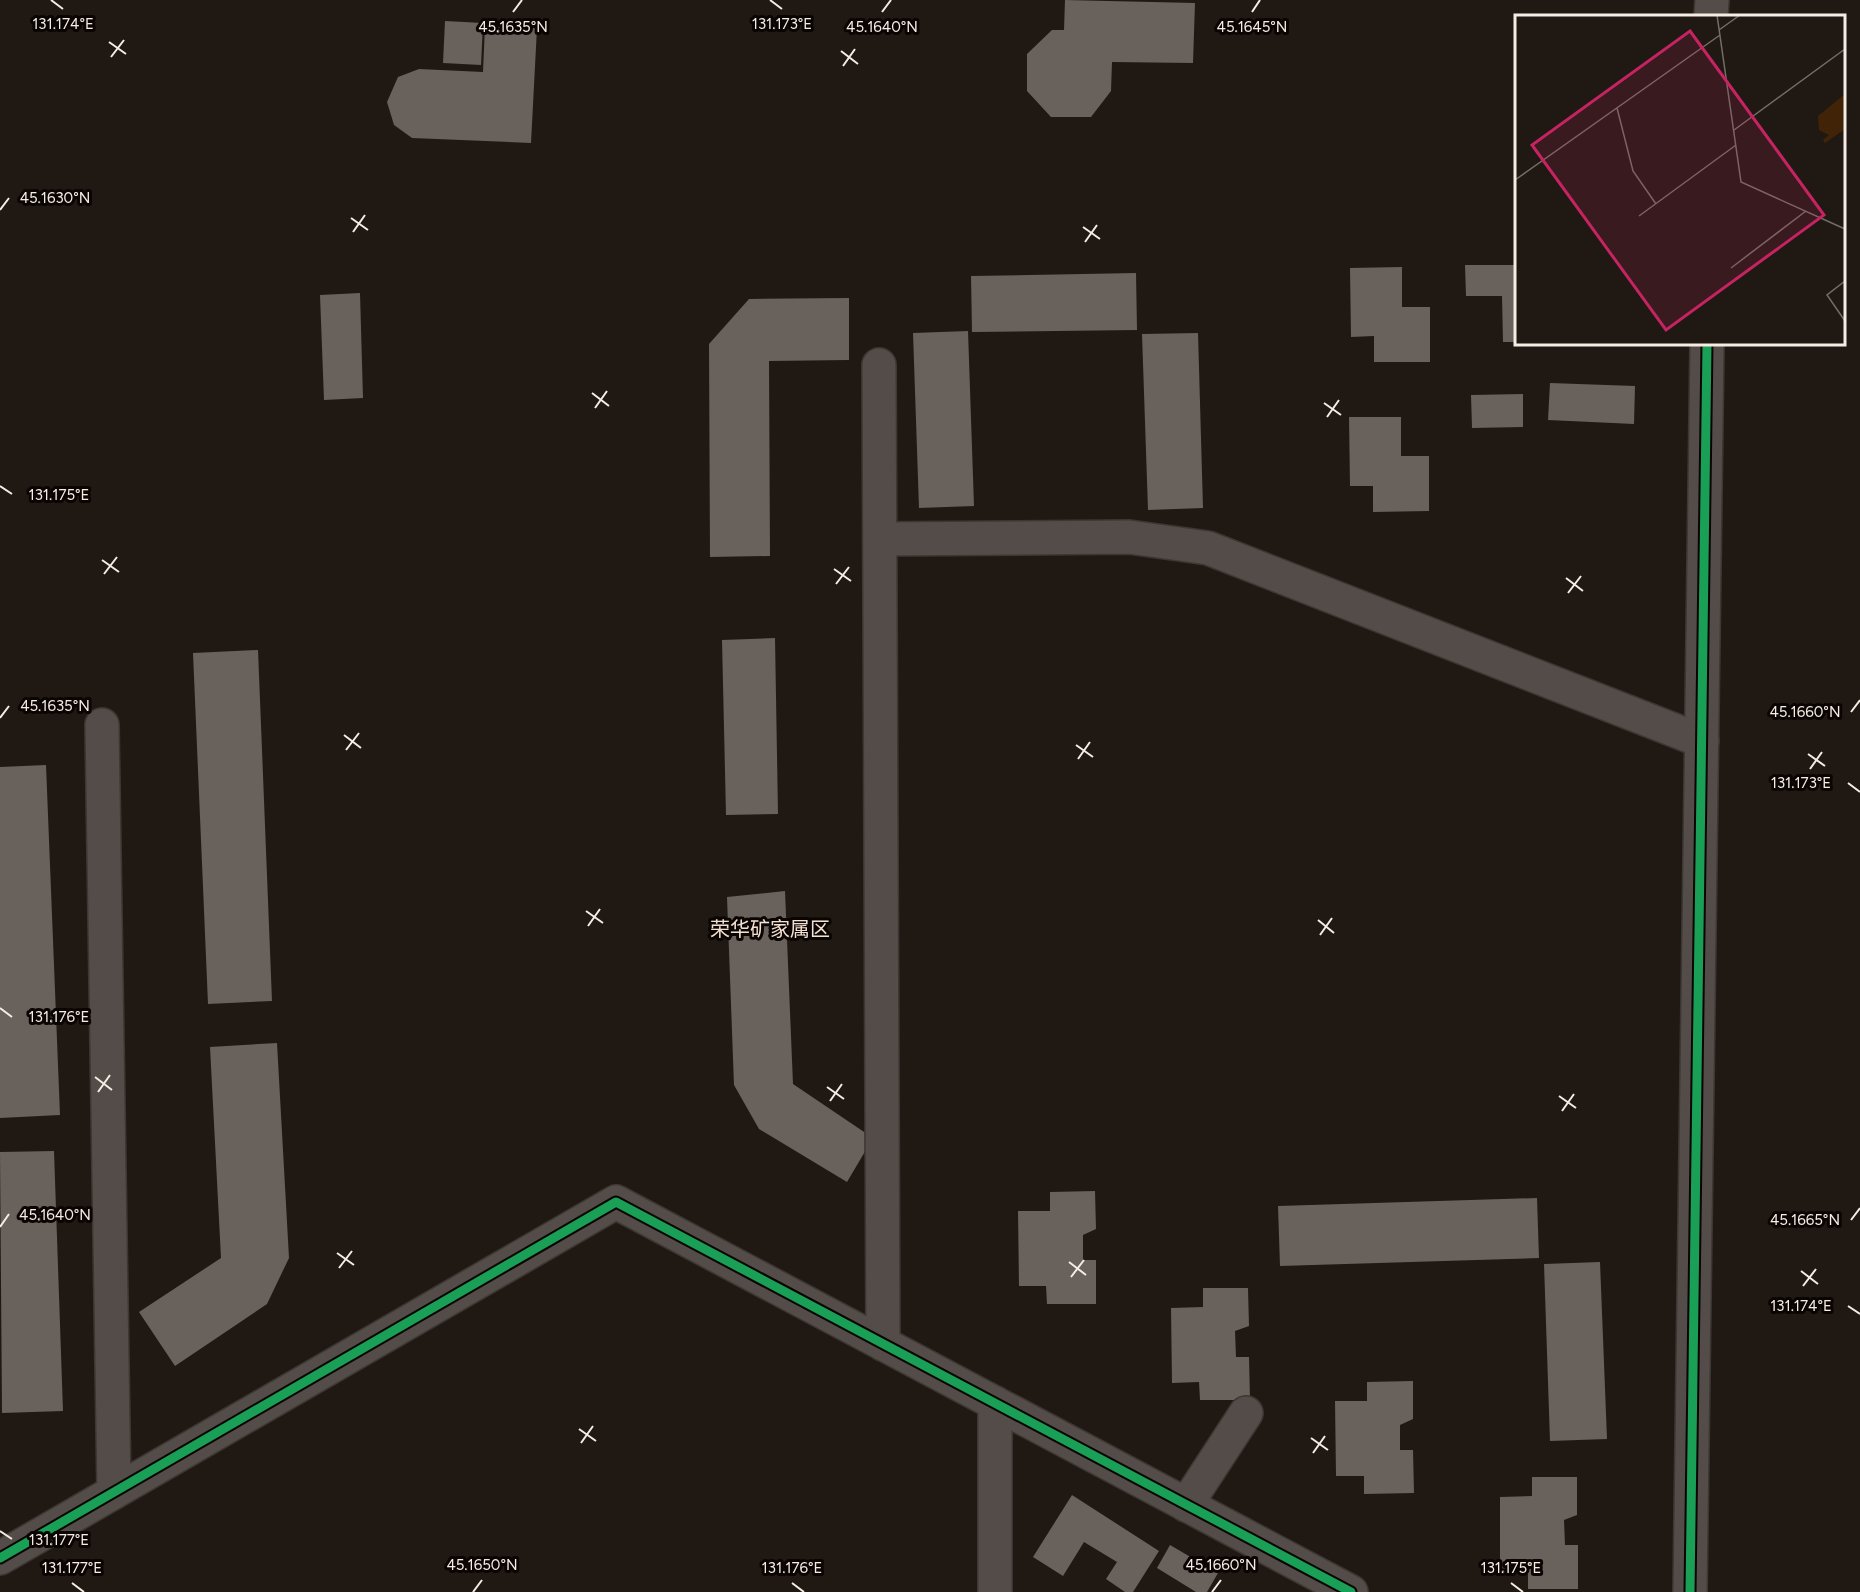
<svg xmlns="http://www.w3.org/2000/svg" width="1860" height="1592" viewBox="0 0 1860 1592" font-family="Figtree,'Noto Sans SC',sans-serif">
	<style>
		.building { fill: #68615c }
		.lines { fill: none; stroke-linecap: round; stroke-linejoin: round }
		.minor-casing { stroke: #3c3732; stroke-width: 36 }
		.minor { stroke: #534c48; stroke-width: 33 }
		.cycleway-casing { stroke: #0a0503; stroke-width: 13 }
		.cycleway { stroke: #1a9f57; stroke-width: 9 }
		.ticks { fill: none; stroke: #f5ece4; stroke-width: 2 }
		.labels { text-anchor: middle; stroke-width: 6; stroke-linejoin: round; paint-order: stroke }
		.quarter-label { font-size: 20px; fill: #f3e0d2; stroke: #0a0503 }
		.inset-road { fill: none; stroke: #756d67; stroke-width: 1.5 }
		.view { fill: #c52362; fill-opacity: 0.15; stroke: #c52362; stroke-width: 3 }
		.inset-edge { fill: none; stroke: #f5ece4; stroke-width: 3 }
		.ticks-label { font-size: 15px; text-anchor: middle; fill: #f5ece4; stroke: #0a0503; stroke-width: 6; stroke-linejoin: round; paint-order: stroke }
	</style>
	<rect width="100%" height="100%" fill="#201913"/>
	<!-- building -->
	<g class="building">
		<polygon points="1065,0 1195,3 1193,63 1112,62 1111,91 1091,117 1051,117 1027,91 1027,54 1052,30 1064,30"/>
		<polygon points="445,21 483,23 481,65 443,63"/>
		<polygon points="485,26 537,28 531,143 412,138 394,125 387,102 398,77 419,69 483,72"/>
		<polygon points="1465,265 1516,265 1516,342 1503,342 1502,296 1466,296"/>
		<polygon points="1402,267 1402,307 1430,307 1430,362 1374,362 1374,336 1351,337 1350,268"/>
		<polygon points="1136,273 1137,330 972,332 971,276"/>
		<polygon points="360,293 363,398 324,400 320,295"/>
		<polygon points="849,298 849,360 769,361 770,556 710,557 709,344 749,299"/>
		<polygon points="968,331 974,506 919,508 913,333"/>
		<polygon points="1198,333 1203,508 1148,510 1142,334"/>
		<polygon points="1550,383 1635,386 1634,424 1548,420"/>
		<polygon points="1523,394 1523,427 1472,428 1471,395"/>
		<polygon points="1349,417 1401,417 1401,456 1429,456 1429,511 1373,512 1373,486 1350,486"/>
		<polygon points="775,638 778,814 726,815 722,640"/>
		<polygon points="258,650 272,1001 208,1004 193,653"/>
		<polygon points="46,765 60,1115 0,1118 0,767"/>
		<polygon points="785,891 793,1084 873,1138 847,1182 759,1129 734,1085 727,897"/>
		<polygon points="277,1043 289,1258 267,1304 175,1366 139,1312 221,1258 210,1047"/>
		<polygon points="54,1151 63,1411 2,1413 0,1152"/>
		<polygon points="1095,1191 1096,1229 1083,1235 1083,1260 1096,1260 1096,1304 1047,1304 1046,1286 1019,1286 1018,1211 1050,1211 1050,1192"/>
		<polygon points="1537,1198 1539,1258 1280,1266 1278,1206"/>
		<polygon points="1600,1262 1607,1439 1550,1441 1544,1264"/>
		<polygon points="1203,1288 1248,1288 1249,1326 1235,1331 1236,1357 1249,1357 1250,1400 1200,1400 1199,1382 1172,1383 1171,1308 1203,1307"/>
		<polygon points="1413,1381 1413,1419 1400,1425 1400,1450 1413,1450 1414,1493 1364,1494 1364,1476 1336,1476 1335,1401 1367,1401 1367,1382"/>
		<polygon points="1532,1477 1577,1477 1577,1515 1564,1520 1565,1545 1578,1545 1578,1589 1528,1589 1528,1571 1500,1572 1500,1497 1532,1496"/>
		<polygon points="1072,1495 1159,1551 1133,1592 1125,1592 1106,1579 1117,1562 1084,1542 1063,1576 1033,1557"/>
		<polygon points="1170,1545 1218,1573 1207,1592 1196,1592 1157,1568"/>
	</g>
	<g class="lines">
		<!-- minor casing -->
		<g class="minor-casing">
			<g id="minor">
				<polyline points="1711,16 1712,0"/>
				<polyline points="879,365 883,1344"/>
				<polyline points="880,539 1129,537 1208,548 1702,741"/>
				<polyline points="102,725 114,1492"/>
				<polyline points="995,1403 995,1592"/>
				<polyline points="1186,1505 1246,1413"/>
				<polyline points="0,1558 616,1202 1351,1592"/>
				<polyline points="1690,1592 1707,344"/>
			</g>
		</g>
		<!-- minor -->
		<use href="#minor" class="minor"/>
		<!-- cycleway casing -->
		<g class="cycleway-casing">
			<g id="cycleway">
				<polyline points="0,1558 616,1202 1351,1592"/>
				<polyline points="1690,1592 1707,344"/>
			</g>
		</g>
		<!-- cycleway -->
		<use href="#cycleway" class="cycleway"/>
	</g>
	<!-- ticks -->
	<path class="ticks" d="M 51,0 L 63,9M 770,0 L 782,9M 513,12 L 522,0M 882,12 L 891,0M 1252,12 L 1260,0M 109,42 L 126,54M 841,51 L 858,64M 111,57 L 124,40M 843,66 L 855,49M 0,210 L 9,198M 351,218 L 368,230M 1083,227 L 1100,239M 353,232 L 365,215M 1085,242 L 1097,225M 592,393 L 609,406M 1324,403 L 1341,415M 595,408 L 607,391M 1327,417 L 1339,400M 0,486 L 12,494M 102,560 L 119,572M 834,569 L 851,581M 104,574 L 117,557M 1566,578 L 1583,591M 836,584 L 849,567M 1568,593 L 1581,576M 1851,712 L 1860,700M 0,718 L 9,706M 344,735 L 361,748M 1076,745 L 1093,757M 346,750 L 359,733M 1808,754 L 1825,766M 1078,759 L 1090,742M 1810,769 L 1822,752M 1848,783 L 1860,792M 586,911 L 603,923M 1318,920 L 1334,933M 588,926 L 600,909M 1320,935 L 1332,918M 0,1008 L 12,1017M 95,1077 L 112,1090M 827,1087 L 844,1099M 98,1092 L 110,1075M 1559,1096 L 1576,1108M 830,1101 L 842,1084M 1562,1111 L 1574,1094M 1851,1220 L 1860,1208M 0,1227 L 9,1214M 337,1253 L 354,1265M 1069,1262 L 1086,1275M 339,1268 L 352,1251M 1801,1271 L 1818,1284M 1071,1277 L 1084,1260M 1803,1286 L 1816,1269M 1848,1306 L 1860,1314M 579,1429 L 596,1441M 1311,1438 L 1328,1450M 581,1443 L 593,1426M 1313,1453 L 1325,1436M 0,1531 L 12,1539M 72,1583 L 84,1592M 792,1583 L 804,1592M 1511,1583 L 1523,1592M 473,1592 L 482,1580M 1212,1592 L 1221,1580"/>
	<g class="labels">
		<!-- quarter labels -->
		<g class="quarter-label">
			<text x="770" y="936">荣华矿家属区</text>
		</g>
	</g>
	<!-- overview -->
	<g transform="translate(1515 15)">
		<rect width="330" height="330" fill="#201913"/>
		<path d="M 330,79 L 330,114 L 310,128 L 308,125 L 314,120 L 304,115 L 303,101 Z" fill="#412307"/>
		<path class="inset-road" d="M 202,0 L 226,167 L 330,214M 204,15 L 225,0M 102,93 L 118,156 L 141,189M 219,115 L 330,34M 0,165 L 205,20M 124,201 L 221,130M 216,253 L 291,196M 330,266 L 312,280 L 330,306"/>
		<path class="view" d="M 175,16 L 309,200 L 151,315 L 17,130 Z"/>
		<rect width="330" height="330" class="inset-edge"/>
	</g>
	<g class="ticks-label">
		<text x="63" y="29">131.174°E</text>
		<text x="782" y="29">131.173°E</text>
		<text x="513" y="32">45.1635°N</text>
		<text x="882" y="32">45.1640°N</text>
		<text x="1252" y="32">45.1645°N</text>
		<text x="55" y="203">45.1630°N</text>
		<text x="59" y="500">131.175°E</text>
		<text x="55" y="711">45.1635°N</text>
		<text x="1805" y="717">45.1660°N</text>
		<text x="1801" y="788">131.173°E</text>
		<text x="59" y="1022">131.176°E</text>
		<text x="55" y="1220">45.1640°N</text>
		<text x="1805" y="1225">45.1665°N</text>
		<text x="1801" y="1311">131.174°E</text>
		<text x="59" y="1545">131.177°E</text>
		<text x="482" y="1570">45.1650°N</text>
		<text x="1221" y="1570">45.1660°N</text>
		<text x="72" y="1573">131.177°E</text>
		<text x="792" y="1573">131.176°E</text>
		<text x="1511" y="1573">131.175°E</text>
	</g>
</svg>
